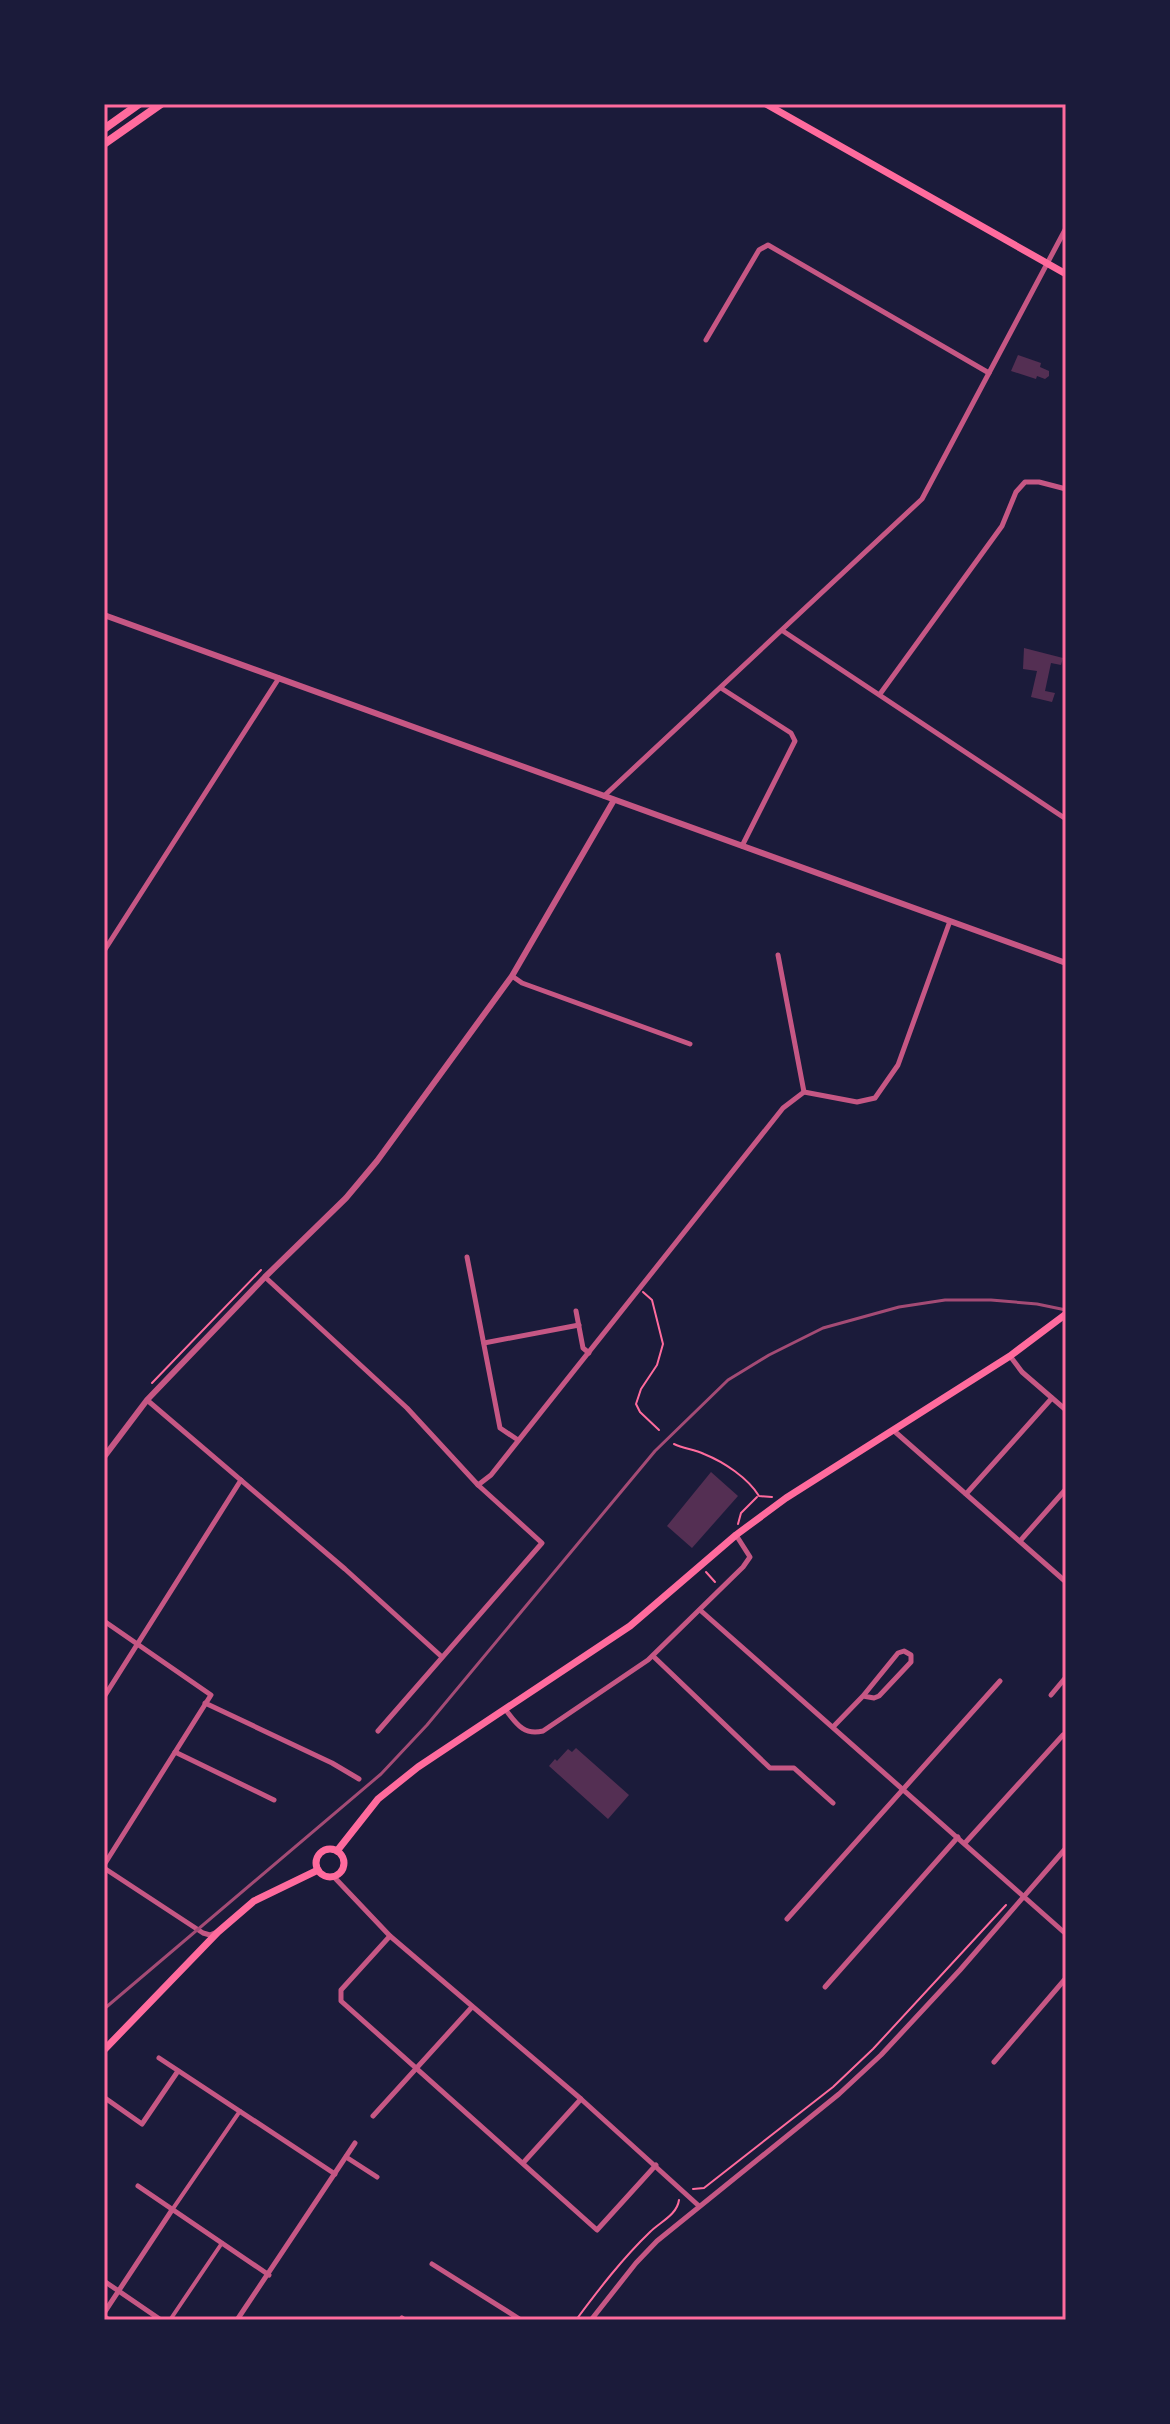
<svg xmlns="http://www.w3.org/2000/svg" width="1170" height="2424" viewBox="0 0 1170 2424" font-family="Roboto,sans-serif">
	<style>
		.building { fill: #542f53 }
		.lines { fill: none; stroke-linecap: round; stroke-linejoin: round }
		.path { stroke: #ff6b9d; stroke-width: 2 }
		.pedestrian { stroke: #c65784; stroke-width: 4 }
		.minor { stroke: #c65784; stroke-width: 5 }
		.tertiary { stroke: #c65784; stroke-width: 6 }
		.secondary { stroke: #ff6b9d; stroke-width: 7 }
		.trunk { stroke: #ff6b9d; stroke-width: 8 }
		.rail { stroke: #a44b75; stroke-width: 3 }
		.neatline { fill: none; stroke: #ff6b9d; stroke-width: 3 }
	</style>
	<rect width="100%" height="100%" fill="#1b1b3a"/>
	<!-- building -->
	<g class="building">
		<polygon points="1018,355 1041,363 1040,367 1049,371 1049,376 1045,379 1037,376 1036,379 1011,371"/>
		<polygon points="1024,648 1063,658 1061,665 1051,663 1045,691 1055,693 1052,702 1031,697 1037,671 1023,669"/>
		<polygon points="711,1472 738,1496 692,1548 667,1526"/>
		<polygon points="576,1748 629,1795 608,1819 549,1766 555,1759 557,1761 568,1749 572,1752"/>
	</g>
	<g class="lines">
		<!-- path -->
		<g class="path">
			<polyline points="643,1292 652,1300 663,1344 657,1365 641,1389 636,1404 640,1412 659,1430"/>
			<polyline points="152,1383 261,1270"/>
			<path d="M 674,1444 C 684,1449 694,1449 704,1454 C 724,1462 748,1478 759,1496 L 772,1497"/>
			<polyline points="738,1524 741,1513 757,1497"/>
			<polyline points="706,1572 715,1582"/>
			<polyline points="693,2189 704,2188 833,2087 873,2049 1006,1905"/>
			<path d="M 576,2320 C 599,2289 622,2259 650,2232 C 660,2222 677,2215 679,2200"/>
		</g>
		<!-- pedestrian -->
		<g class="pedestrian">
			<polyline points="172,2210 240,2111"/>
			<polyline points="170,2320 222,2243"/>
		</g>
		<!-- minor -->
		<g class="minor">
			<polyline points="706,340 759,250 768,245 989,373"/>
			<polyline points="783,631 1066,819"/>
			<polyline points="721,688 791,733 795,741 742,846"/>
			<polyline points="880,694 1002,526 1016,492 1025,482 1039,482 1066,489"/>
			<polyline points="604,796 922,499 1066,228"/>
			<polyline points="104,951 279,678"/>
			<polyline points="778,955 804,1092"/>
			<polyline points="512,976 522,983 690,1044"/>
			<polyline points="467,1257 500,1428 518,1440"/>
			<polyline points="265,1277 407,1408 478,1485 491,1475 783,1108 804,1092 857,1102 875,1098 898,1065 950,921"/>
			<polyline points="576,1311 583,1348 589,1353"/>
			<polyline points="484,1343 579,1325"/>
			<polyline points="1010,1356 1022,1372 1066,1410"/>
			<polyline points="147,1400 345,1569 442,1657"/>
			<polyline points="893,1430 1066,1582"/>
			<polyline points="966,1494 1052,1398"/>
			<polyline points="1020,1541 1066,1489"/>
			<polyline points="700,1610 1066,1934"/>
			<polyline points="104,1621 211,1695 104,1865"/>
			<polyline points="653,1656 770,1768 794,1768 833,1803"/>
			<polyline points="1051,1695 1066,1677"/>
			<polyline points="104,1697 241,1480"/>
			<polyline points="205,1703 332,1763 359,1779"/>
			<path d="M 505,1709 C 516,1723 523,1736 543,1731 L 648,1660 L 743,1567 L 750,1557 L 736,1535"/>
			<polyline points="833,1727 863,1696 874,1698 879,1696 911,1662 911,1655 904,1651 898,1653 863,1696"/>
			<polyline points="378,1731 542,1543 478,1485"/>
			<polyline points="175,1752 274,1800"/>
			<polyline points="965,1843 1063,1735"/>
			<polyline points="104,1868 203,1933 210,1935 217,1932"/>
			<polyline points="334,1877 390,1936 581,2099 699,2206"/>
			<polyline points="787,1919 1000,1681"/>
			<polyline points="390,1936 341,1990 341,2001 597,2230 656,2165"/>
			<polyline points="825,1987 958,1837"/>
			<polyline points="159,2058 335,2174"/>
			<polyline points="994,2062 1066,1978"/>
			<polyline points="105,2098 142,2124 178,2071"/>
			<polyline points="373,2116 472,2007"/>
			<polyline points="346,2157 377,2177"/>
			<polyline points="523,2163 581,2099"/>
			<polyline points="138,2186 269,2275"/>
			<polyline points="432,2264 521,2320"/>
			<polyline points="104,2281 161,2320"/>
			<polyline points="104,2313 172,2210"/>
			<polyline points="402,2318 405,2320"/>
			<polyline points="237,2320 355,2143"/>
			<polyline points="591,2320 636,2263 657,2241 839,2094 881,2055 960,1970 1066,1848"/>
		</g>
		<!-- tertiary -->
		<g class="tertiary">
			<polyline points="104,615 1066,963"/>
			<polyline points="104,1457 147,1400 265,1277 346,1198 377,1161 512,976 614,800"/>
			<polyline points="104,2317 108,2320"/>
		</g>
		<!-- secondary -->
		<g class="secondary">
			<polyline points="766,104 1066,274"/>
			<circle cx="330" cy="1863" r="14"/>
			<polyline points="337,1851 378,1799 418,1767 630,1626 736,1535 786,1498 1010,1356 1066,1314"/>
			<polyline points="104,2050 218,1932 254,1901 318,1870"/>
		</g>
		<!-- trunk -->
		<g class="trunk">
			<polyline points="104,129 139,104"/>
			<polyline points="104,144 161,104"/>
		</g>
		<!-- rail -->
		<polyline class="rail" points="104,2009 381,1774 427,1725 655,1451 728,1380 769,1355 823,1328 899,1307 945,1300 991,1300 1037,1304 1066,1310"/>
	</g>
	<!-- border -->
	<rect width="1170" height="2424" fill="none" stroke="#1b1b3a" stroke-width="212"/>
	<rect x="106" y="106" width="958" height="2212" class="neatline"/>
</svg>
